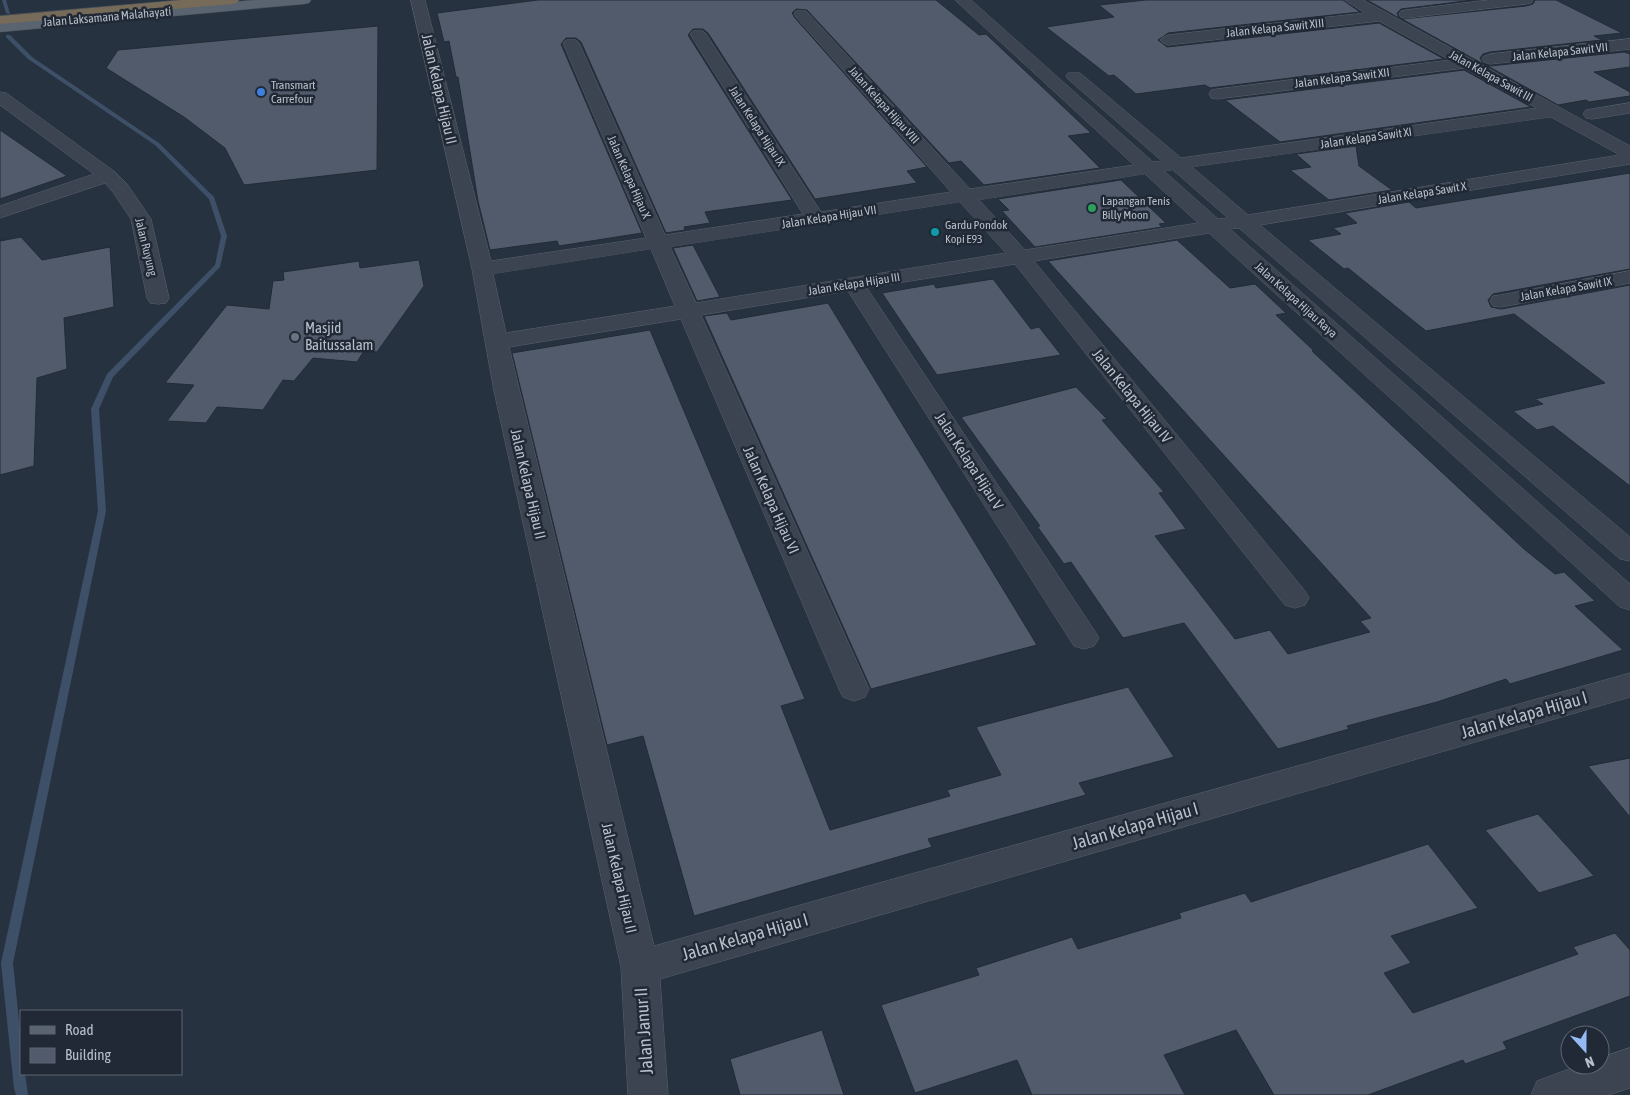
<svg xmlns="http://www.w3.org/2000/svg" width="1630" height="1095" viewBox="0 0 1630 1095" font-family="'Asap Condensed',sans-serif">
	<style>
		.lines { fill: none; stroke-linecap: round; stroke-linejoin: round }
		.stream { fill: #3e5068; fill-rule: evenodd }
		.building { fill: #515b6b; stroke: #222b37 }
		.minor-casing { stroke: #59626d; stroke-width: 1 }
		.major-casing { stroke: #454d59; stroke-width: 1 }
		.highway-casing { stroke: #464f5a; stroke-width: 1 }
		.minor { fill: #3b4450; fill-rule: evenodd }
		.major { fill: #5a6370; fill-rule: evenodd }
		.highway { fill: #766a59; fill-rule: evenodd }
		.shop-dot { fill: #3f7fe0; stroke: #202935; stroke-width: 2 }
		.leisure-dot { fill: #2e9e5b; stroke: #202935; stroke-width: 2 }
		.culture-dot { fill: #0f9aa8; stroke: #202935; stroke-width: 2 }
		.worship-dot { fill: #6b7280; stroke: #202935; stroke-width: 2 }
		.labels { text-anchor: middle; stroke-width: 5; stroke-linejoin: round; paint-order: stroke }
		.far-street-label { font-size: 12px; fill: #b8bfca; stroke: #202935 }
		.far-poi-label { font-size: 12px; fill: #b8bfca; stroke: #202935; text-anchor: start }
		.street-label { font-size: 15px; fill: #b8bfca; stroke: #202935 }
		.poi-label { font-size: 15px; fill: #b8bfca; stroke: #202935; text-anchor: start }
		.near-street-label { font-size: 18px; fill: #b8bfca; stroke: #202935 }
	</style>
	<rect width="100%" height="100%" fill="#273240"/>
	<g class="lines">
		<!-- stream -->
		<g class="stream">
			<polygon points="2,0 6,0 10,14 6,13"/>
			<polygon points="6,35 10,35 32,57 159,143 214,197 227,236 220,267 113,377 99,409 106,511 13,963 21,1040 21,1074 25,1074 28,1095 16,1095 14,1088 1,963 98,511 91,409 107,374 215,265 221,236 209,199 155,145 28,59 6,37"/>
		</g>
	</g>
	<!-- building -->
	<g class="building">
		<polygon points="538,0 936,0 979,35 986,34 1091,133 1068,136 1100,168 984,185 961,161 949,163 807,10 796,9 792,13 795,18 927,167 907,171 917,183 815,199 708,33 703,29 693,29 688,35 792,200 705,212 710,223 684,227 685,230 666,233 581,42 576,38 566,38 561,44 642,233 559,246 557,241 490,250 478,201 458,77 456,77 449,41 444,42 437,13"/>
		<polygon points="1146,0 1343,0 1360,12 1168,33 1158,40 1167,47 1379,23 1444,59 1210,88 1205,85 1136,94 1114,75 1109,76 1046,27 1114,17 1099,5"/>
		<polygon points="1367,0 1473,0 1401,9 1397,13 1399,18"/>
		<polygon points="1535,0 1556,0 1622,33 1594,36 1602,40 1490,52 1483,54 1480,58 1483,64 1402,19 1526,6 1533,4"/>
		<polygon points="378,26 377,170 244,185 225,148 184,117 106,68 118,50"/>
		<polygon points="1624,52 1630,54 1630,67 1594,72 1630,92 1630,96 1589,102 1586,100 1558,105 1484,64 1490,66"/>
		<polygon points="1464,70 1531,107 1280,142 1225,100"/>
		<polygon points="0,130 67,176 0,199"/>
		<polygon points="1356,146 1359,166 1392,190 1329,200 1290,170 1311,167 1296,154"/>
		<polygon points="1630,173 1630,269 1493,294 1488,300 1491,307 1501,309 1630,285 1630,486 1553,426 1537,430 1513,411 1543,404 1535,399 1605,383 1514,314 1426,331 1348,268 1344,269 1308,240 1341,234 1333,228 1357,223 1345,213 1409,202 1416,208"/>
		<polygon points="1121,180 1166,223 1159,224 1162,227 1035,247 1002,211 1009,210 998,199"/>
		<polygon points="21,237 42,260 110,247 114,307 64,318 67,369 37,378 34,466 0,475 0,241"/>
		<polygon points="1177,240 1230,288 1255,284 1286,313 1276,315 1314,351 1312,351 1524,549 1555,574 1564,572 1595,601 1575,606 1623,650 1510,684 1506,679 1437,702 1347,726 1349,729 1278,749 1184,623 1123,638 1071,562 1064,564 1037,526 1040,526 961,417 1076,387 1107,419 1102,420 1164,492 1159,493 1186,529 1155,536 1235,639 1270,630 1288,654 1370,632 1360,621 1371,618 1048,261"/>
		<polygon points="693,245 720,297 697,301 673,248"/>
		<polygon points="419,260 424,286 377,352 364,351 357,362 313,358 294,381 283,380 263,410 217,407 206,423 167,421 194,385 165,383 227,305 269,309 273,281 284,280 283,272 359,261 360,268"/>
		<polygon points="993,279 1031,329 1039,327 1061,355 937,375 882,293 934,284 936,288"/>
		<polygon points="828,303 972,538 1037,645 871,689 704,316 727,313 731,320"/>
		<polygon points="650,330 805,699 781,706 830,830 950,796 947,790 1001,775 976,727 1128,687 1174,757 1079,783 1086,795 928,839 932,847 694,916 643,736 607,745 512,353"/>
		<polygon points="1630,758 1630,817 1588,766"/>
		<polygon points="1538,814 1594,876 1539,893 1485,830"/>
		<polygon points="1428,844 1478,908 1391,936 1411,963 1384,973 1413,1013 1578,954 1573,947 1615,933 1630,950 1630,996 1503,1042 1507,1049 1465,1064 1463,1060 1368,1095 1274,1095 1236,1030 1164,1055 1185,1095 1032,1095 1017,1060 915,1093 881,1005 979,975 976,968 1072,937 1078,949 1181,918 1179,913 1245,893 1251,902"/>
		<polygon points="822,1030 844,1095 740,1095 730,1059"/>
	</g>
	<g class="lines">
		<!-- minor casing -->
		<g class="minor-casing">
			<g id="minor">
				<path d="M 411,0 L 425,0 L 491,261 L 646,238 L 563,43 L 566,40 L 576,40 L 579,43 L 665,235 L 803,214 L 690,34 L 693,31 L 703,31 L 706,34 L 821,212 L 951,192 L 796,17 L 794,14 L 796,11 L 806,11 L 970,189 L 1134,165 L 955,0 L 971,0 L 1153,162 L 1162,161 L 1068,79 L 1066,76 L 1068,73 L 1080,73 L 1181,158 L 1537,108 L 1464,68 L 1217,99 L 1211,98 L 1209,94 L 1211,90 L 1217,89 L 1450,60 L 1379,21 L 1168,45 L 1163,43 L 1160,40 L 1163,37 L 1168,35 L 1365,13 L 1345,0 L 1363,0 L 1630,146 L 1630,164 L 1260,225 L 1630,537 L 1630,561 L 1620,559 L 1239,228 L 1230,229 L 1630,584 L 1630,610 L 1620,607 L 1209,233 L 1034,261 L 1305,591 L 1309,598 L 1305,605 L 1295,608 L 1285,605 L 1015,264 L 867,288 L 1094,630 L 1099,638 L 1094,646 L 1084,649 L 1074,646 L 848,291 L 701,315 L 869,689 L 865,697 L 854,701 L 843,697 L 839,689 L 681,319 L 509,347 L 654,946 L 1630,673 L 1630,697 L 660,979 L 668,1095 L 628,1095 L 621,967 L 494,391 L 472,269 ZM 1551,117 L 1620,155 L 1248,215 L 1192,167 ZM 1173,170 L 1228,218 L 1218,219 L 1164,171 ZM 1145,174 L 1198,223 L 1025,250 L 979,200 ZM 960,202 L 1006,253 L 696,303 L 670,247 ZM 651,249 L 675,306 L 506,333 L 493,274 Z"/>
				<polygon points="1489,0 1533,0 1531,3 1526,4 1406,18 1401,17 1399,14 1401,11 1406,10"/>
				<polygon points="1630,39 1630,49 1490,64 1484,62 1482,59 1484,56 1490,54"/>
				<polygon points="0,92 6,93 115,172 127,184 151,219 169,298 166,303 158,304 150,303 147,298 131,219 113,192 105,183 0,218 0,206 94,174 0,105"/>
				<polygon points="1630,103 1630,113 1592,119 1586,118 1583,114 1586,110 1592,109"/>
				<polygon points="1630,271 1630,283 1501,307 1493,306 1490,301 1493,296 1501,295"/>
				<polygon points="1630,1048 1630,1088 1609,1095 1531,1095 1537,1081 1580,1065 1600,1065 1600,1058"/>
			</g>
		</g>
		<!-- major casing -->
		<g class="major-casing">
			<polygon id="major" points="255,0 311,0 309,3 304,4 0,32 0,22"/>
		</g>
		<!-- highway casing -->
		<g class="highway-casing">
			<polygon id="highway" points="181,0 239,0 237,3 232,4 0,24 0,16"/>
		</g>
		<!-- minor -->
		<use href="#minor" class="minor"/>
		<!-- major -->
		<use href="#major" class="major"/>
		<!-- highway -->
		<use href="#highway" class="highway"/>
	</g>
	<!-- markers -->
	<circle class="shop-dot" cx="261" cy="92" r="5"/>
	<circle class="leisure-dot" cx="1092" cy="208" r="5"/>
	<circle class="culture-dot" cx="935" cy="232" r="5"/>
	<circle class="worship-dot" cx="295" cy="337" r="5"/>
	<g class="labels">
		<!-- far-street labels -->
		<g class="far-street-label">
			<text transform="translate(107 17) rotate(-5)" y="4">Jalan Laksamana Malahayati</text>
			<text transform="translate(1275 28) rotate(-6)" y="4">Jalan Kelapa Sawit XIII</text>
			<text transform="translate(1560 52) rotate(-6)" y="4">Jalan Kelapa Sawit VII</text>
			<text transform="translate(1491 76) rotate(29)" y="4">Jalan Kelapa Sawit III</text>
			<text transform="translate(1342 78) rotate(-7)" y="4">Jalan Kelapa Sawit XII</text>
			<text transform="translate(884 105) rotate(48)" y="4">Jalan Kelapa Hijau VIII</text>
			<text transform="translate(757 126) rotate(57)" y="4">Jalan Kelapa Hijau IX</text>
			<text transform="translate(1366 138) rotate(-8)" y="4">Jalan Kelapa Sawit XI</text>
			<text transform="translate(629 177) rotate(66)" y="4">Jalan Kelapa Hijau X</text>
			<text transform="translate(1422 193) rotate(-9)" y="4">Jalan Kelapa Sawit X</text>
			<text transform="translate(829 217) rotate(-9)" y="4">Jalan Kelapa Hijau VII</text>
			<text transform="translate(146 247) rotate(76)" y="4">Jalan Ruyung</text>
			<text transform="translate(854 284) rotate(-9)" y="4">Jalan Kelapa Hijau III</text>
			<text transform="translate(1566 289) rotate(-10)" y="4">Jalan Kelapa Sawit IX</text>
			<text transform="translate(1296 300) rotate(42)" y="4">Jalan Kelapa Hijau Raya</text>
		</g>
		<!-- far-poi labels -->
		<g class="far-poi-label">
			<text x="271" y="89">Transmart<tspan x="271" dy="14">Carrefour</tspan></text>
			<text x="1102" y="205">Lapangan Tenis<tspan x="1102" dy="14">Billy Moon</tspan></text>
			<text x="945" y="229">Gardu Pondok<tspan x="945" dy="14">Kopi E93</tspan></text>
		</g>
		<!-- street labels -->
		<g class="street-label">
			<text transform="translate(439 89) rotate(77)" y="5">Jalan Kelapa Hijau II</text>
			<text transform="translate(1132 396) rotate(51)" y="5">Jalan Kelapa Hijau IV</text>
			<text transform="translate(969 461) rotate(57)" y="5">Jalan Kelapa Hijau V</text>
			<text transform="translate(528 484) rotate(77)" y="5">Jalan Kelapa Hijau II</text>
			<text transform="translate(771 500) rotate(66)" y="5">Jalan Kelapa Hijau VI</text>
			<text transform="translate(619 878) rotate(77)" y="5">Jalan Kelapa Hijau II</text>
		</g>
		<!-- poi labels -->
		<g class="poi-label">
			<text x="305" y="333">Masjid<tspan x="305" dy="17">Baitussalam</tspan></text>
		</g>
		<!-- near-street labels -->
		<g class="near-street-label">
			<text transform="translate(1524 715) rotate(-16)" y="6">Jalan Kelapa Hijau I</text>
			<text transform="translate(1135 826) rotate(-16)" y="6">Jalan Kelapa Hijau I</text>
			<text transform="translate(745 937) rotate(-16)" y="6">Jalan Kelapa Hijau I</text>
			<text transform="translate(644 1031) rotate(-94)" y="6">Jalan Janur II</text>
		</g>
	</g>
	<!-- legend -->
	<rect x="20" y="1010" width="162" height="65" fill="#202935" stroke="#5d6571"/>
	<rect x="30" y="1026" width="25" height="8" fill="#5a6370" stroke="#5d6571"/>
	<text x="65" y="1035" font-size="15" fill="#b8bfca">Road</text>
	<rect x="30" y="1048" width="25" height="15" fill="#515b6b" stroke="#5d6571"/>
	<text x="65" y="1060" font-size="15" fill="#b8bfca">Building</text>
	<!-- north arrow -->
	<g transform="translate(1585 1050) rotate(159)"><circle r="24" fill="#202935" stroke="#5d6571"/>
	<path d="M0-4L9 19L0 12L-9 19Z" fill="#94b9f4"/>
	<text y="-8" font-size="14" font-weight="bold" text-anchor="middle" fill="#b8bfca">N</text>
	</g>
</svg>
